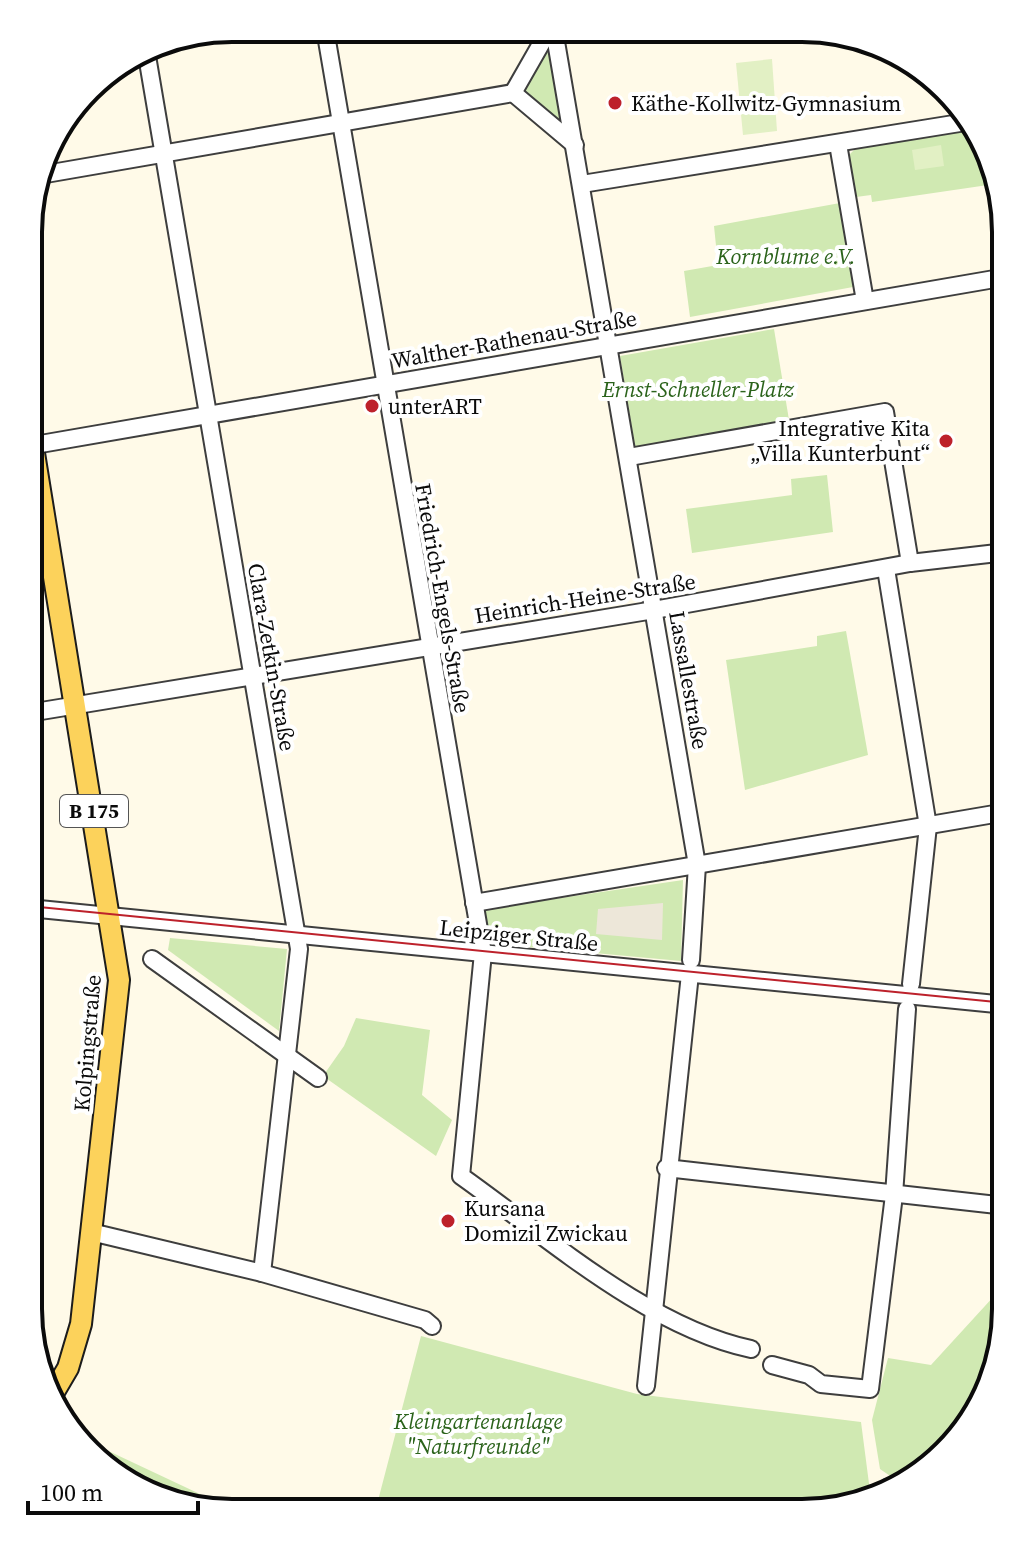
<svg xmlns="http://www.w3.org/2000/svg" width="1034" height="1541" viewBox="0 0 1034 1541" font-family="'Source Serif 4',serif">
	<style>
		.green { fill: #d0e9b2 }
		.pitch { fill: #e2f0c4 }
		.plaza { fill: #ede7d9 }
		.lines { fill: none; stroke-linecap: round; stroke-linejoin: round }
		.stream { stroke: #3193d0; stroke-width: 3 }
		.minor-casing { stroke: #3e3e3e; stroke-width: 20 }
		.major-casing { stroke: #1c1c1c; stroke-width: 24 }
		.minor { stroke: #fff; stroke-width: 16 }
		.major { stroke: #fcd25b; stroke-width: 20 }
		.tram { stroke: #bd212b; stroke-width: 2 }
		.poi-dot { fill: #bd212b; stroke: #fff; stroke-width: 3 }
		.labels { text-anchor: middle; stroke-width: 8; stroke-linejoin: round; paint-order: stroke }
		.shield { fill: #fff; stroke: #545454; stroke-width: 2 }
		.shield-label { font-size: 20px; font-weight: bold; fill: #0b0b0b }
		.poi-label { font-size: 22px; fill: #0b0b0b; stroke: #fff; text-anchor: start }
		.park-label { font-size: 22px; font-style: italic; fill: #2b631b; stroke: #fff }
		.street-label { font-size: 22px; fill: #0b0b0b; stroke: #fff }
		.rim { fill: none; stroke: #0b0b0b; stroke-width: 4 }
	</style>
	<rect width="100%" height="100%" fill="#fffae8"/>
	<!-- green -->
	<g class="green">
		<polygon points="548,42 560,123 522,90"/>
		<polygon points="972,130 990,154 995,176 987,178 988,185 872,202 871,195 856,197 847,157 856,148"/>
		<polygon points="840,203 853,287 690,317 684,271 718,265 714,226"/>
		<polygon points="774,329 789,420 635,447 620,356"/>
		<polygon points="827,475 833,532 692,553 686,509 792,495 791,479"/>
		<polygon points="846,631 868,755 745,790 726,660 817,646 817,636"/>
		<polygon points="683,880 681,961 486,943 486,909"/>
		<polygon points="170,938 287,949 279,1031 168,950"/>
		<polygon points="356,1018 430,1030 422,1095 452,1120 436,1156 323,1076 344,1046"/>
		<polygon points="1006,1283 1006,1323 971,1423 899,1482 880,1469 872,1420 888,1358 931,1365"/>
		<polygon points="421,1336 637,1394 861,1422 871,1499 802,1513 375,1512"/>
		<polygon points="83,1439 236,1511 206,1511 108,1471"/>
	</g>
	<!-- pitch -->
	<g class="pitch">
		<polygon points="772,59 777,131 743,135 736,63"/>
		<polygon points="941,145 944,166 915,170 912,150"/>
	</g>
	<!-- plaza -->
	<polygon class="plaza" points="663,903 662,940 596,934 598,909"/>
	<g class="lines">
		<!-- stream -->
		<polyline class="stream" points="884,1480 894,1486"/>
		<!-- minor casing -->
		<g class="minor-casing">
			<g id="minor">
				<path d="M 325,29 L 483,953 L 461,1176 C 547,1237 648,1327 751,1349"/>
				<polyline points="554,30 697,865 691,960"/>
				<polyline points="146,50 299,949 262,1273"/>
				<polyline points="513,93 575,145"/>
				<polyline points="513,93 549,30"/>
				<polyline points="838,144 865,301"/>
				<polyline points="40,175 513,93"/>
				<polyline points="582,184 966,122"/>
				<polyline points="29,446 1006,277"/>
				<polyline points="629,457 885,412 910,563"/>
				<polyline points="886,569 928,826 911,984"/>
				<polyline points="29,713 654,610 910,563 1006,552"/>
				<polyline points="474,903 1006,812"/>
				<polyline points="29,908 1006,1005"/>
				<polyline points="152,959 318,1078"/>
				<polyline points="666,1168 1006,1206"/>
				<polyline points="91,1232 262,1273 425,1320 432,1326"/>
				<polyline points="772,1365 809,1375 821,1384 870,1389 894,1195 907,1009"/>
				<polyline points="646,1386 690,974"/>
			</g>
		</g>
		<!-- major casing -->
		<g class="major-casing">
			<polyline id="major" points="29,422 119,980 81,1324 68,1368 51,1397"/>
		</g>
		<!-- minor -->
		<use href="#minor" class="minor"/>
		<!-- major -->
		<use href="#major" class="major"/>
		<!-- tram -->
		<polyline class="tram" points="29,906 1006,1003"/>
	</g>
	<!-- markers -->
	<g class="poi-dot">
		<circle cx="615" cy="103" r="8"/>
		<circle cx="372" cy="406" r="8"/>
		<circle cx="946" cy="441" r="8"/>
		<circle cx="448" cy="1221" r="8"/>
	</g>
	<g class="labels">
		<!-- shield labels -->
		<rect class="shield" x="60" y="795" width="68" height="32" rx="6"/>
		<g class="shield-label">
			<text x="94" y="818">B 175</text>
		</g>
		<!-- poi labels -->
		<g class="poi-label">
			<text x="631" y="111">Käthe-Kollwitz-Gymnasium</text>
			<text x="388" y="414">unterART</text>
			<text x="930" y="436" text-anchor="end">Integrative Kita<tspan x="930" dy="25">„Villa Kunterbunt“</tspan></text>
			<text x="464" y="1216">Kursana<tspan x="464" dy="25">Domizil Zwickau</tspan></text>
		</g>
		<!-- park labels -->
		<g class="park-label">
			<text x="786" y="264">Kornblume e.V.</text>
			<text x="698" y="397">Ernst-Schneller-Platz</text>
			<text x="478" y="1429">Kleingartenanlage<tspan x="478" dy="25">"Naturfreunde"</tspan></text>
		</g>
		<!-- street labels -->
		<g class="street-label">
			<text transform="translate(514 339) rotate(-10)" y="8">Walther-Rathenau-Straße</text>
			<text transform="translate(443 598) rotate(80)" y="8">Friedrich-Engels-Straße</text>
			<text transform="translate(585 598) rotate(-9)" y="8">Heinrich-Heine-Straße</text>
			<text transform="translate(272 657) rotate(80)" y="8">Clara-Zetkin-Straße</text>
			<text transform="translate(689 680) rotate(80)" y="8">Lassallestraße</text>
			<text transform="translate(519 935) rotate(6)" y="8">Leipziger Straße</text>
			<text transform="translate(87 1043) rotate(-85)" y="8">Kolpingstraße</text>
		</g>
	</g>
	<!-- crop -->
	<path d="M0 0H1034V1541H0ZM232 42H802A190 190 0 0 1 992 232V1309A190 190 0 0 1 802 1499H232A190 190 0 0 1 42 1309V232A190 190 0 0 1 232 42Z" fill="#fff" fill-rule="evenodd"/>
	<path class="rim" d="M232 42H802A190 190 0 0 1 992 232V1309A190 190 0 0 1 802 1499H232A190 190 0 0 1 42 1309V232A190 190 0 0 1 232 42Z"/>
	<!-- scale -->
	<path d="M28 1501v12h170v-12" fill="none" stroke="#0b0b0b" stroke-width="4"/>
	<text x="40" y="1501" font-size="24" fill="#0b0b0b" stroke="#ffffff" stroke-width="6" paint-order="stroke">100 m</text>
</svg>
